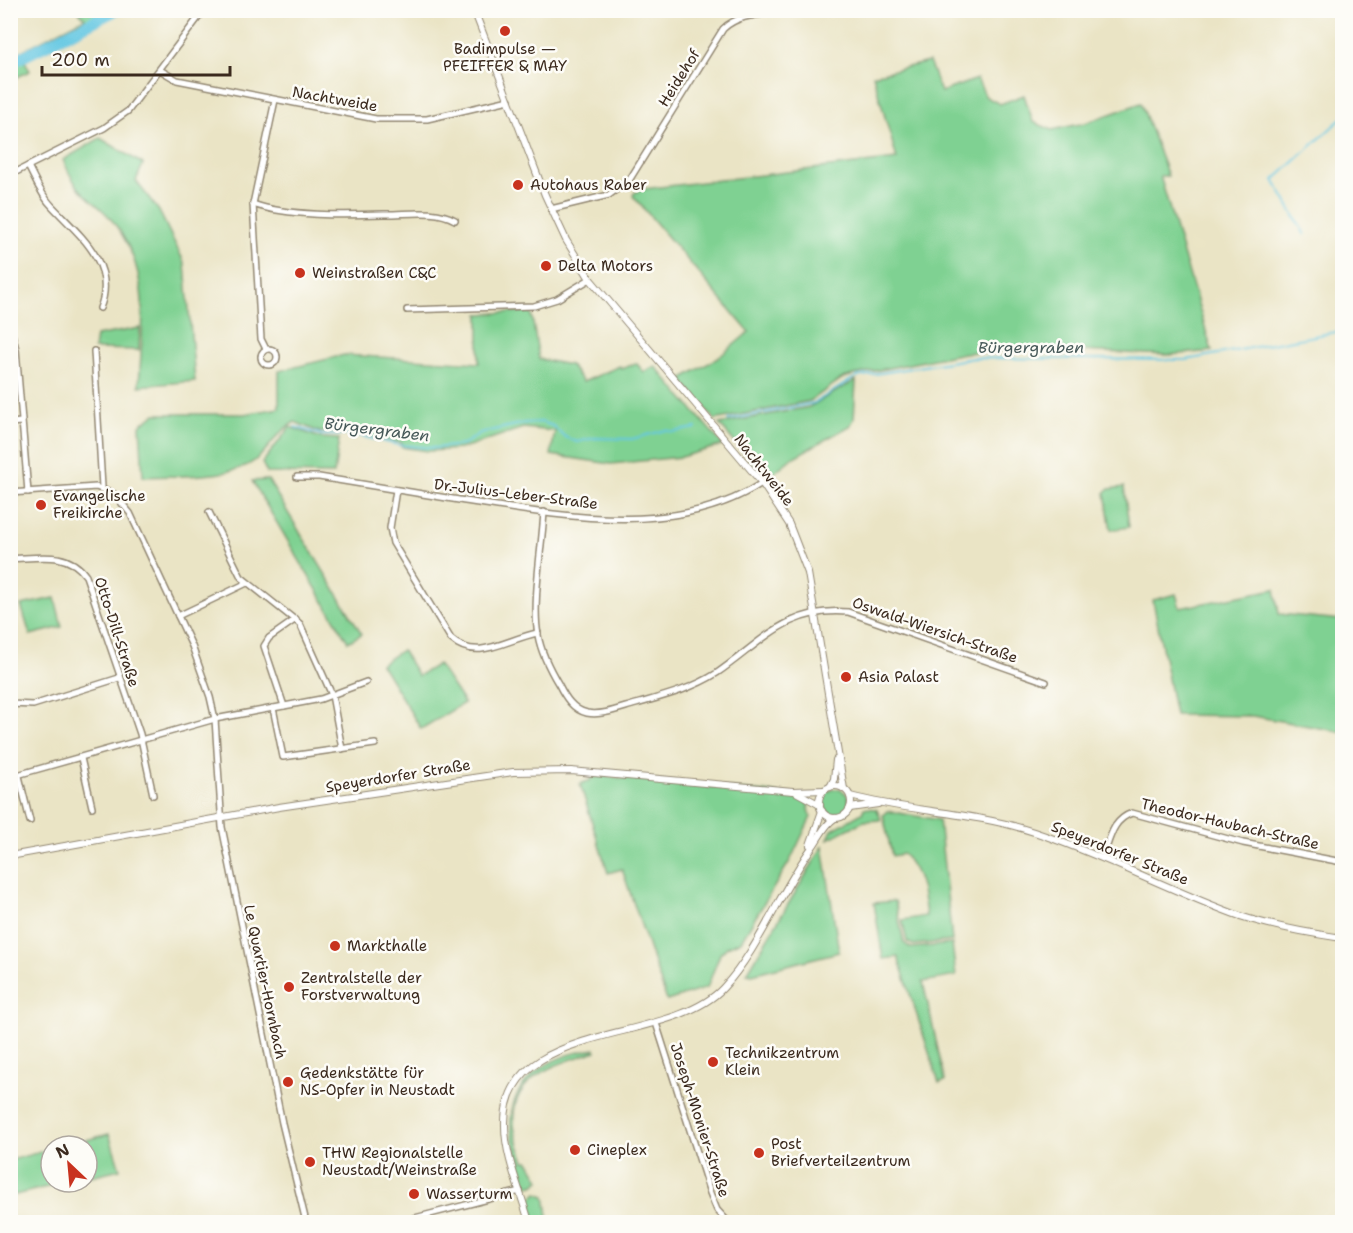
<svg xmlns="http://www.w3.org/2000/svg" width="1353" height="1233" viewBox="0 0 1353 1233" font-family="'Shantell Sans',sans-serif">
	<style>
		.green { fill: #7fd192; stroke: #5d7e58; stroke-width: 1.5 }
		.lines { fill: none; stroke-linecap: round; stroke-linejoin: round }
		.stream { stroke: #64c7e2; stroke-width: 2 }
		.river { stroke: #64c7e2; stroke-width: 12 }
		.minor-casing { stroke: #928772; stroke-width: 8 }
		.tertiary-casing { stroke: #928772; stroke-width: 8 }
		.minor { stroke: #fff; stroke-width: 5 }
		.tertiary { stroke: #fff; stroke-width: 6 }
		.poi-dot { fill: #c8321e; stroke: #fdfcf7; stroke-width: 2 }
		.labels { text-anchor: middle; stroke-width: 5; stroke-linejoin: round; paint-order: stroke }
		.poi-label { font-size: 15px; fill: #3b2a1e; stroke: #fdfcf7; text-anchor: start }
		.street-label { font-size: 15px; fill: #3b2a1e; stroke: #fdfcf7 }
		.water-label { font-size: 16px; font-style: italic; fill: #475959; stroke: #fdfcf7 }
	</style>
	<rect width="100%" height="100%" fill="#fdfcf7"/>
	<filter id="ink" filterUnits="userSpaceOnUse"><feTurbulence type="fractalNoise" baseFrequency=".0167" numOctaves="2"/><feDisplacementMap in="SourceGraphic" scale="12" xChannelSelector="R" yChannelSelector="G"/><feConvolveMatrix kernelMatrix="1 2 1 2 8 2 1 2 1" color-interpolation-filters="sRGB"/></filter>
	<filter id="wash" filterUnits="userSpaceOnUse"><feTurbulence type="fractalNoise" baseFrequency=".008" numOctaves="4" result="noise"/><feDisplacementMap in="SourceGraphic" scale="24" xChannelSelector="R" yChannelSelector="G"/><feGaussianBlur stdDeviation="1.35" result="paint"/><feColorMatrix in="noise" values="0 0 0 0 0 0 0 0 0 0 0 0 0 0 0 0 0 1.4 0 .05"/><feComposite in="paint" operator="in"/></filter>
	<g filter="url(#wash)">
		<rect width="100%" height="100%" fill="#eae4c5"/>
		<!-- green -->
		<g class="green">
			<polygon points="78,11 120,11 107,20 25,61 30,71 11,80 11,50 16,54 85,18"/>
			<polygon points="929,62 941,92 977,79 986,97 1000,104 1024,95 1033,122 1052,130 1085,123 1141,103 1168,176 1160,176 1212,351 1168,355 1037,349 964,353 854,375 843,378 810,401 715,420 681,379 718,358 749,332 633,196 634,193 643,189 897,159 873,75"/>
			<path d="M 100,138 L 143,164 L 136,181 L 159,211 L 185,264 L 195,381 L 139,386 C 142,326 153,270 111,219 C 101,207 88,199 78,187 C 70,177 68,170 63,160 Z"/>
			<path d="M 531,311 L 539,359 L 570,365 L 583,382 L 620,366 L 622,369 L 636,363 L 644,372 L 655,366 L 723,445 L 681,457 L 611,464 L 551,455 L 555,431 L 523,428 L 460,449 L 428,451 L 401,447 L 402,443 L 352,432 L 319,432 L 295,422 C 278,431 272,445 258,458 C 234,480 176,475 143,477 L 140,425 L 155,414 L 244,414 L 279,408 L 279,371 L 344,355 L 479,363 L 479,314 Z"/>
			<polygon points="140,328 139,350 94,349 96,336"/>
			<polygon points="856,380 854,419 850,426 792,458 766,479 719,424 809,407"/>
			<polygon points="290,427 321,438 339,439 334,474 267,473 262,463"/>
			<polygon points="268,480 362,634 348,642 252,481"/>
			<polygon points="1124,487 1129,527 1111,530 1105,493 1109,489"/>
			<polygon points="1275,589 1279,614 1342,620 1342,732 1253,716 1175,715 1153,600 1176,594 1180,608"/>
			<polygon points="55,598 62,627 30,635 21,605"/>
			<polygon points="402,650 418,676 438,664 464,703 421,729 381,664"/>
			<polygon points="591,775 793,795 807,800 811,817 790,861 741,941 727,947 720,954 707,988 667,1001 622,869 608,873 580,784 591,780"/>
			<circle cx="836" cy="802" r="13"/>
			<polygon points="864,808 877,809 881,820 864,821 828,839 832,830 862,813"/>
			<path d="M 887,811 L 939,820 L 952,941 L 913,945 L 907,942 L 902,920 L 926,916 C 923,892 920,871 903,854 L 892,856 L 883,815 Z"/>
			<polygon points="823,846 839,952 752,974 747,973"/>
			<polygon points="895,901 904,943 911,948 952,944 956,976 923,982 945,1081 939,1083 898,957 883,959 874,903"/>
			<path d="M 595,1049 L 596,1051 C 559,1064 509,1075 514,1125 C 515,1137 521,1150 525,1161 L 529,1161 L 540,1180 L 533,1185 L 527,1186 C 521,1167 513,1147 511,1128 C 508,1078 552,1055 595,1049 Z"/>
			<polygon points="109,1134 120,1169 87,1177 87,1146 64,1146"/>
			<polygon points="51,1149 51,1182 67,1182 11,1196 11,1160"/>
			<polygon points="537,1193 545,1196 549,1222 535,1222 530,1199"/>
		</g>
		<g class="lines">
			<!-- stream -->
			<g class="stream">
				<polyline points="1305,235 1274,180 1342,118"/>
				<polyline points="728,420 814,403 856,377 974,358 1186,360 1341,331"/>
				<polyline points="295,427 322,435 355,435 399,445 434,448 463,445 480,433 525,423 542,422 553,426 565,437 577,442 594,438 632,439 666,430 673,432 696,428"/>
			</g>
			<!-- river -->
			<polyline class="river" points="10,63 116,10"/>
		</g>
	</g>
	<g filter="url(#ink)">
		<g class="lines">
			<!-- minor casing -->
			<g class="minor-casing">
				<g id="minor">
					<polyline points="160,70 177,80 376,119 427,119 509,100"/>
					<path d="M 28,166 C 35,179 41,195 52,206 C 77,233 118,264 100,308"/>
					<polyline points="10,175 104,128 128,111 204,10"/>
					<path d="M 253,204 C 288,217 349,215 387,214 C 409,214 436,209 455,220"/>
					<path d="M 551,209 L 609,195 L 630,179 L 723,29 C 740,12 769,15 792,10"/>
					<polyline points="407,310 534,306 557,299 590,279"/>
					<polyline points="10,327 16,349 28,492"/>
					<circle cx="269" cy="357" r="8"/>
					<polyline points="266,349 261,339 253,204 275,100"/>
					<polyline points="94,351 102,487"/>
					<polyline points="10,423 21,422"/>
					<path d="M 297,477 L 319,477 C 366,485 412,492 459,500 C 556,515 675,540 762,483"/>
					<path d="M 396,490 L 390,528 L 393,543 L 451,639 C 478,663 508,638 538,633"/>
					<polyline points="10,493 96,487 114,494 130,513 192,646 210,697 215,719 222,827 282,1123 306,1222"/>
					<polyline points="209,512 241,577 300,624 332,695 342,749"/>
					<path d="M 544,512 C 542,546 532,604 538,635 C 541,653 550,670 559,685 C 565,697 573,710 587,713 C 603,716 621,708 636,704 C 664,696 692,689 717,673 C 761,643 788,606 848,612 L 1046,682"/>
					<path d="M 10,559 C 38,558 68,550 86,576 L 140,734 L 153,795"/>
					<polyline points="178,616 247,583"/>
					<polyline points="10,704 33,705 119,678"/>
					<polyline points="284,706 264,646 269,638 296,619"/>
					<polyline points="273,708 283,757 375,744"/>
					<polyline points="81,758 92,807"/>
					<polyline points="19,776 30,821"/>
					<polyline points="10,777 215,719 321,699 366,682"/>
					<path d="M 1103,857 C 1110,839 1112,820 1132,813 L 1243,843 L 1342,862"/>
					<polyline points="656,1023 710,1193 717,1210 728,1222"/>
					<polyline points="399,1222 520,1191"/>
				</g>
			</g>
			<!-- tertiary casing -->
			<g class="tertiary-casing">
				<g id="tertiary">
					<polyline points="474,10 545,195 566,240 590,279 762,483 789,524 808,573 844,789"/>
					<circle cx="835" cy="802" r="16"/>
					<polyline points="830,787 834,779 836,760"/>
					<polyline points="796,792 820,805"/>
					<path d="M 850,796 C 911,812 974,812 1034,832 C 1104,855 1170,891 1240,916 C 1274,927 1308,933 1342,938"/>
					<polyline points="850,808 878,804"/>
					<polyline points="810,845 822,811"/>
					<polyline points="10,856 279,807 513,772 571,771 793,791 825,790"/>
					<path d="M 529,1222 C 521,1192 505,1157 505,1126 C 502,1019 668,1047 723,988 C 759,950 781,889 813,846 C 820,836 825,824 835,818"/>
				</g>
			</g>
			<!-- minor -->
			<use href="#minor" class="minor"/>
			<!-- tertiary -->
			<use href="#tertiary" class="tertiary"/>
		</g>
	</g>
	<!-- markers -->
	<g class="poi-dot">
		<circle cx="505" cy="31" r="6"/>
		<circle cx="518" cy="185" r="6"/>
		<circle cx="546" cy="266" r="6"/>
		<circle cx="300" cy="273" r="6"/>
		<circle cx="41" cy="505" r="6"/>
		<circle cx="846" cy="677" r="6"/>
		<circle cx="335" cy="946" r="6"/>
		<circle cx="289" cy="987" r="6"/>
		<circle cx="713" cy="1062" r="6"/>
		<circle cx="288" cy="1082" r="6"/>
		<circle cx="575" cy="1150" r="6"/>
		<circle cx="759" cy="1153" r="6"/>
		<circle cx="310" cy="1162" r="6"/>
		<circle cx="414" cy="1194" r="6"/>
	</g>
	<g class="labels">
		<!-- poi labels -->
		<g class="poi-label">
			<text x="505" y="54" text-anchor="middle">Badimpulse —<tspan x="505" dy="17">PFEIFFER &amp; MAY</tspan></text>
			<text x="530" y="190">Autohaus Raber</text>
			<text x="558" y="271">Delta Motors</text>
			<text x="312" y="278">Weinstraßen C&amp;C</text>
			<text x="53" y="501">Evangelische<tspan x="53" dy="17">Freikirche</tspan></text>
			<text x="858" y="682">Asia Palast</text>
			<text x="347" y="951">Markthalle</text>
			<text x="301" y="983">Zentralstelle der<tspan x="301" dy="17">Forstverwaltung</tspan></text>
			<text x="725" y="1058">Technikzentrum<tspan x="725" dy="17">Klein</tspan></text>
			<text x="300" y="1078">Gedenkstätte für<tspan x="300" dy="17">NS-Opfer in Neustadt</tspan></text>
			<text x="771" y="1149">Post<tspan x="771" dy="17">Briefverteilzentrum</tspan></text>
			<text x="587" y="1155">Cineplex</text>
			<text x="322" y="1158">THW Regionalstelle<tspan x="322" dy="17">Neustadt/Weinstraße</tspan></text>
			<text x="426" y="1199">Wasserturm</text>
		</g>
		<!-- street labels -->
		<g class="street-label">
			<text transform="translate(679 78) rotate(-58)" y="5">Heidehof</text>
			<text transform="translate(335 99) rotate(10)" y="5">Nachtweide</text>
			<text transform="translate(764 470) rotate(52)" y="5">Nachtweide</text>
			<text transform="translate(516 494) rotate(7)" y="5">Dr.-Julius-Leber-Straße</text>
			<text transform="translate(935 630) rotate(19)" y="5">Oswald-Wiersich-Straße</text>
			<text transform="translate(117 632) rotate(72)" y="5">Otto-Dill-Straße</text>
			<text transform="translate(398 776) rotate(-9)" y="5">Speyerdorfer Straße</text>
			<text transform="translate(1230 824) rotate(13)" y="5">Theodor-Haubach-Straße</text>
			<text transform="translate(1120 853) rotate(22)" y="5">Speyerdorfer Straße</text>
			<text transform="translate(265 982) rotate(78)" y="5">Le Quartier-Hornbach</text>
			<text transform="translate(700 1120) rotate(72)" y="5">Joseph-Monier-Straße</text>
		</g>
		<!-- water labels -->
		<g class="water-label">
			<text x="1031" y="353">Bürgergraben</text>
			<text transform="translate(377 429) rotate(7)" y="6">Bürgergraben</text>
		</g>
	</g>
	<!-- margin -->
	<rect width="1353" height="1233" fill="none" stroke="#fdfcf7" stroke-width="36"/>
	<!-- north arrow -->
	<g transform="translate(69 1164) rotate(334)"><circle r="28" fill="#fdfcf7" stroke="#afa8a0" stroke-width="1.5"/>
	<path d="M0-4.5L10 22L0 15L-10 22Z" fill="#c8321e"/>
	<text y="-9" font-size="16" font-weight="bold" text-anchor="middle" fill="#3b2a1e">N</text>
	</g>
	<!-- scale -->
	<path d="M42 66v9h188v-9" fill="none" stroke="#3b2a1e" stroke-width="3"/>
	<text x="51" y="66" font-size="18" fill="#3b2a1e" stroke="#fdfcf7" stroke-width="4.5" paint-order="stroke">200 m</text>
</svg>
